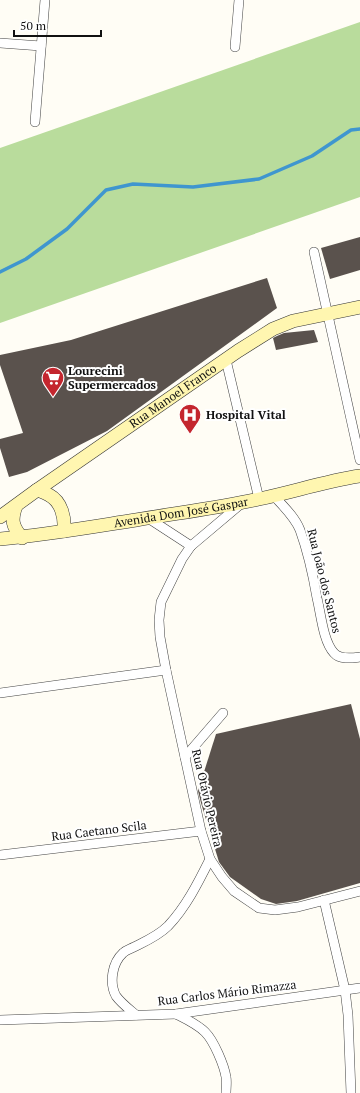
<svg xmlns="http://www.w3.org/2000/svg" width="360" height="1093" viewBox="0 0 360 1093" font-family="'PT Serif',serif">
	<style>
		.forest { fill: #b9dc9c }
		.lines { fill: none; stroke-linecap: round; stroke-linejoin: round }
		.stream { stroke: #3f96cf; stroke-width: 3.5 }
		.building { fill: #5a524d }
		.street-casing { stroke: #444; stroke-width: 10 }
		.secondary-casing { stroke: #333; stroke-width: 14 }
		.street { stroke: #fff; stroke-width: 9 }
		.secondary { stroke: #fff6b0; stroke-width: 13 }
		.labels { text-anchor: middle; stroke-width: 4; stroke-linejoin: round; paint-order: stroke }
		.poi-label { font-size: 12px; font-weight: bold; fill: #111; stroke: #fff; text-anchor: start }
		.street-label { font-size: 12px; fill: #111; stroke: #fff }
	</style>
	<rect width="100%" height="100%" fill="#fffdf5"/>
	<!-- forest -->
	<polygon class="forest" points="360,22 360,197 0,323 0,148"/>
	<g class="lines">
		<!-- stream -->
		<polyline class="stream" points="0,272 26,259 67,229 106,190 133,184 193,187 259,179 312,156 351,130 360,129"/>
	</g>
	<!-- building -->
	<g class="building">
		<polygon points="360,237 360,270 330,279 321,248"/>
		<polygon points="267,278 277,308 107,431 27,472 9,477 0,448 0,439 23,433 0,365 0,355 71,340"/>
		<polygon points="314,330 318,342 276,350 273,338 277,336 284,333"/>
		<polygon points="351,704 360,739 360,883 297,901 276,904 261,899 230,877 219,862 201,803 198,791 216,734"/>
	</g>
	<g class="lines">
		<!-- street casing -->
		<g class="street-casing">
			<g id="street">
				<polyline points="0,43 41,46"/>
				<polyline points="235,47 239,0"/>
				<polyline points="35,122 45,0"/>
				<polyline points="314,252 360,460"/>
				<polyline points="226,360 259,499"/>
				<path d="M 274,496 C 283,506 295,517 300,530 C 308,552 313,575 317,598 C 321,614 323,641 334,653 C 340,660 352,658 360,657"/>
				<polyline points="242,503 191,546 182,559 161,602 159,620 160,637 166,670 201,831 210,859 222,877 234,891 259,908 275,910 298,907 360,891"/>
				<polyline points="148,518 191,546"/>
				<polyline points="0,693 166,670"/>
				<polyline points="185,757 223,713"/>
				<polyline points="0,855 201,831"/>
				<polyline points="324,900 345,990 348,1015 351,1093"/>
				<path d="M 176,1014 C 186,1019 197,1024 205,1032 C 214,1041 224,1065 226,1077 C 227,1082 226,1088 226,1093"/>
				<path d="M 136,1015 C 129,1009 121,1003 116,996 C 109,983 112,963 123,953 C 126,950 130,949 134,947 C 146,941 158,936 168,926 C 186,907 198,883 210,859"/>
				<polyline points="0,1020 176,1014 360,988"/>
			</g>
		</g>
		<!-- secondary casing -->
		<g class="secondary-casing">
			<g id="secondary">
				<path d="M 37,490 C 41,491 45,493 49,495 C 62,502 65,518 64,531"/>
				<path d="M 16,506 C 11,520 12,526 22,538"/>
				<path id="s1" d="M 0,517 L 37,490 L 238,351 L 273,329 L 293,321 L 360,307"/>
				<path id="s2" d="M 0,539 C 46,535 91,527 136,520 C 177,513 218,508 259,499 C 293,492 326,481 360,476"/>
			</g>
		</g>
		<!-- street -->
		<use href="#street" class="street"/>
		<!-- secondary -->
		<use href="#secondary" class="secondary"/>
	</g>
	<!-- icons -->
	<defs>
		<g id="supermarket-pin" transform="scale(1.15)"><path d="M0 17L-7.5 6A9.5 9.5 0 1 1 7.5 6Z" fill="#c4262e" stroke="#fff"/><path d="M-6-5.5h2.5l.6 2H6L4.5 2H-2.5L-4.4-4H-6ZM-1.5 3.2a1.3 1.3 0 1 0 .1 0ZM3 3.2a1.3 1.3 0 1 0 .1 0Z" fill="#fff"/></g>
		<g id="hospital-pin" transform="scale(1.15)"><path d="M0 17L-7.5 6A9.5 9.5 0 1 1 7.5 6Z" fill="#c4262e" stroke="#fff"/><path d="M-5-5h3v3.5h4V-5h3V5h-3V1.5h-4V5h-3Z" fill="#fff"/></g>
	</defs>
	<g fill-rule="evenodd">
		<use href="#supermarket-pin" x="53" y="378"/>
		<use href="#hospital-pin" x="190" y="415"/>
	</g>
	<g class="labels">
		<!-- poi labels -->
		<g class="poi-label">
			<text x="68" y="375">Lourecini<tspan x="68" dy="14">Supermercados</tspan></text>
			<text x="206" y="419">Hospital Vital</text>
		</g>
		<!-- street labels -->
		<g class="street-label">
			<text dy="4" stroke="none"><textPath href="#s1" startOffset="211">Rua Manoel Franco</textPath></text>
			<text dy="4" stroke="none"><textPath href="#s2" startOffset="183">Avenida Dom José Gaspar</textPath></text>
			<text transform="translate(324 581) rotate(76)" y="4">Rua João dos Santos</text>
			<text transform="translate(207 798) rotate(77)" y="4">Rua Otávio Pereira</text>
			<text transform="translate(99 831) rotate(-7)" y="4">Rua Caetano Scila</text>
			<text transform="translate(227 993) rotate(-7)" y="4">Rua Carlos Mário Rimazza</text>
		</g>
	</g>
	<!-- scale -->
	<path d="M14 30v6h87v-6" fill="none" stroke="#111111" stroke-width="2"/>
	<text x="20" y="30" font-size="12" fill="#111111" stroke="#ffffff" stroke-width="3" paint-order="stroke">50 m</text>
</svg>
